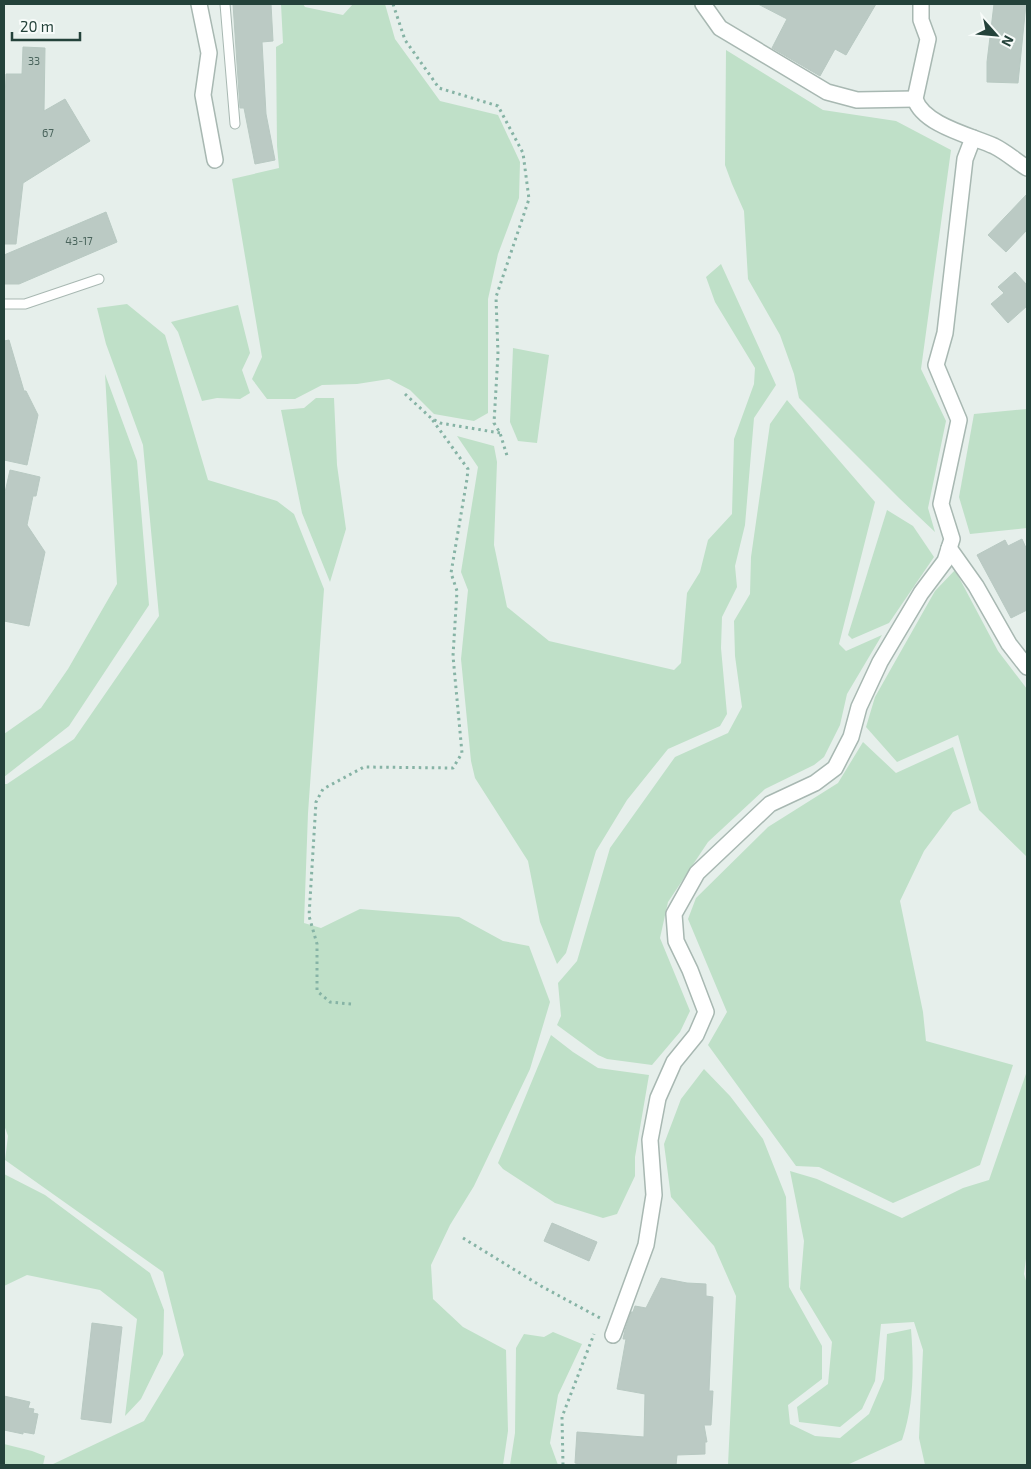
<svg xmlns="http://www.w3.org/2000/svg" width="1031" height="1469" viewBox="0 0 1031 1469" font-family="'Exo 2',sans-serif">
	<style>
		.green { fill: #bfe0c8 }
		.building { fill: #bbcac4; stroke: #b8c9c2 }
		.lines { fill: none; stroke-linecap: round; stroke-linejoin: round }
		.service-casing { stroke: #a8b8b2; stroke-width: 11 }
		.minor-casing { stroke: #a8b8b2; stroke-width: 18 }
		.path { stroke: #86b3a5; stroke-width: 3; stroke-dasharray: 2.5 4; stroke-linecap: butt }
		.service { stroke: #fff; stroke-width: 9 }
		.minor { stroke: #fff; stroke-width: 15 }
		.labels { text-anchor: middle; stroke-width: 4.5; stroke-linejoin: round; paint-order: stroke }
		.number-label { font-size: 11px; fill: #4a645c }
	</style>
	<rect width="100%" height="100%" fill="#e6efeb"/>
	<!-- green -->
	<g class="green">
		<polygon points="281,4 303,4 305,7 343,15 353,4 385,4 395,39 440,101 498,115 520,162 519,198 498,254 488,299 488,413 474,421 434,414 410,390 389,379 357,384 322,385 295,399 267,399 252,379 262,357 232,179 279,168 277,146 276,47 283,43"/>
		<polygon points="726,50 823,110 896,121 951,150 921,369 946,421 928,508 935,532 899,498 799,398 794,374 780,335 748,279 744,211 732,184 725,165"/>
		<polygon points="721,264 776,385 754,418 745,525 735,566 737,587 722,617 721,648 727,714 720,726 668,749 627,800 596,851 566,953 557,964 540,922 528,861 475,778 471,761 461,659 468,590 461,572 478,467 457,436 494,446 497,462 494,545 507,607 549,641 674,670 681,663 687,593 700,572 708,540 732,514 734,439 754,384 755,368 715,302 706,277"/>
		<polygon points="127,304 165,335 208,480 277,501 294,514 324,589 308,813 304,923 321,928 360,909 459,917 503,941 529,946 550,1002 530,1069 474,1186 450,1225 431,1265 433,1299 463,1327 506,1350 508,1431 503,1465 51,1465 144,1421 184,1355 163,1272 5,1160 8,1136 4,1125 4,784 7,784 74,739 159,616 143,445 106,344 97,308"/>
		<polygon points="238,305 250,353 242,370 250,393 240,399 217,398 202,401 178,332 171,322"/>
		<polygon points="513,348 549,355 537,443 518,441 510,422"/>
		<polygon points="105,374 137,461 149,605 69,726 4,777 4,734 41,708 68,669 117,584"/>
		<polygon points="316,398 334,398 337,465 346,529 330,582 302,513 281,410 304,408"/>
		<polygon points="787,400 875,502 839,644 846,651 882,635 847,694 840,725 824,757 814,765 765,789 708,842 668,902 660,938 690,1011 680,1032 652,1065 607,1059 598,1055 557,1025 561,1016 558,983 577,961 610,848 675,757 728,733 742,707 735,656 734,621 750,594 751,557 770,424"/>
		<polygon points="1027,409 1027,528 970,534 959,497 974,414"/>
		<polygon points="887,510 913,526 934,557 889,623 852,639 848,635"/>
		<polygon points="955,570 998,651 1027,689 1027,857 979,810 958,735 897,762 866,727 875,697 935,591"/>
		<polygon points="863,742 896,773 953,747 971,803 953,812 924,851 900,901 923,1012 926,1041 1013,1065 980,1165 893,1203 819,1167 796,1166 708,1045 727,1012 688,919 696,898 768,827 838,783"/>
		<polygon points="551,1035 573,1052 598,1068 649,1075 635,1157 635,1176 617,1214 603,1218 555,1203 503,1169 498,1163"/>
		<path d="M 704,1069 L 730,1096 L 763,1139 L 786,1197 L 789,1287 L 822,1346 L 822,1379 L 788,1405 L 790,1424 L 815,1436 L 840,1438 L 869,1414 L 884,1379 L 887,1334 L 911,1329 C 914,1366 914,1405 902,1440 L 847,1465 L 728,1465 L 736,1296 L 714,1246 L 671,1197 L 664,1144 L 681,1099 Z"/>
		<polygon points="1027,1071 1027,1251 1024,1274 1027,1284 1027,1465 925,1465 919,1438 923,1350 914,1322 881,1324 875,1381 862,1409 840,1427 799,1422 797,1407 828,1384 832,1342 800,1289 804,1241 790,1171 817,1179 902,1218 963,1188 989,1180"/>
		<polygon points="4,1174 45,1195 150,1273 164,1310 163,1354 141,1399 125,1416 137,1319 100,1290 27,1275 4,1286"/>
		<polygon points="553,1332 582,1344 558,1395 550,1443 558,1465 510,1465 515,1433 516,1348 524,1334 544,1337"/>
		<polygon points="4,1444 32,1451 45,1456 43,1465 4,1465"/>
	</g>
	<!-- building -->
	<g class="building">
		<polygon points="233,4 271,4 273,41 262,42 266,114 275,160 255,164 244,108 240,108"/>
		<polygon points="758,4 876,4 846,55 835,49 820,76 772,48 787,19"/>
		<polygon points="994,4 1026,4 1018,83 987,82 987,62"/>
		<polygon points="23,47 45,48 44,111 65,99 90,141 23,183 16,244 4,244 4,125 6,74 22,74"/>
		<polygon points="1027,194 1027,230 1006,252 988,235"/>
		<polygon points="106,212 117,242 19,284 4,284 4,255"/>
		<polygon points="1015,272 1027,285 1027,306 1008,323 991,304 1004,293 998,287"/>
		<polygon points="9,340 24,391 26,391 38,415 27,465 4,460 4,341"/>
		<polygon points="10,470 40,477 36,496 33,496 27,525 45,552 29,626 4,621 4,497"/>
		<polygon points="1022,539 1027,550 1027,610 1011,618 977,555 1005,540 1008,546"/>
		<polygon points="552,1223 597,1242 589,1261 544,1241"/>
		<polygon points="661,1278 687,1283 706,1284 706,1296 713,1297 709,1391 713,1391 711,1425 704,1425 707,1442 705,1442 705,1454 677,1455 676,1465 584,1465 575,1463 577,1432 644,1437 645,1394 617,1389 626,1339 623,1339 625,1330 631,1312 633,1312 635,1306 646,1308"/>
		<polygon points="92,1323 122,1327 111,1423 81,1419"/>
		<polygon points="4,1396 30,1402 28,1408 34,1409 33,1413 38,1414 34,1434 23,1432 23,1434 4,1430"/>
	</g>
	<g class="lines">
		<!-- service casing -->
		<g class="service-casing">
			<g id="service">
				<polyline points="225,4 235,124"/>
				<polyline points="4,304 25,304 99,279"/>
			</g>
		</g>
		<!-- minor casing -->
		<g class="minor-casing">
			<g id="minor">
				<polyline points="199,4 209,53 203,95 215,160"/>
				<polyline points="703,4 720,28 827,92 857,100 915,99"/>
				<path d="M 921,4 L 921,20 L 928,39 L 915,99 C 923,125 972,136 994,146 C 1006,152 1016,161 1027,168"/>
				<polyline points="949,548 976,586 1009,644 1027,667"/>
				<polyline points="613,1335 646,1245 654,1195 650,1140 658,1098 674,1062 696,1035 706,1012 690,970 676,941 674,914 697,873 770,804 815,783 835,768 851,737 859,707 880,662 921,593 945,561 952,539 941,504 959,420 936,365 945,333 965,159 973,138"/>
			</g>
		</g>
		<!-- path -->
		<g class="path">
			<polyline points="393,4 405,40 439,88 498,106 523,153 529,199 496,297 498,354 494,423 500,433 508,459"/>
			<polyline points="405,394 431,418 440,423 500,433"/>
			<polyline points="351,1004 330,1002 317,991 317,944 309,916 316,802 323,789 364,767 453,768 462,753 453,656 457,591 451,573 467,479 468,469 431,418"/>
			<polyline points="463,1238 541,1286 600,1318"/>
			<polyline points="563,1465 562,1417 594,1334"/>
		</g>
		<!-- service -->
		<use href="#service" class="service"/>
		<!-- minor -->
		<use href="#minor" class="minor"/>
	</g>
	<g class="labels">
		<!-- number labels -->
		<g class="number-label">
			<text x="34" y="65">33</text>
			<text x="48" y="137">67</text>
			<text x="79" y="245">43-17</text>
		</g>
	</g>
	<!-- border -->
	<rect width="1031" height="1469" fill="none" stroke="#24423a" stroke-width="10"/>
	<!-- north arrow -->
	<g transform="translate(996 35) rotate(117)" stroke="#f7fbf9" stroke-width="4" paint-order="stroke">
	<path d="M0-4L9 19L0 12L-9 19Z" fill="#24423a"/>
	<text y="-8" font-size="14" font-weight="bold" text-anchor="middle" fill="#24423a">N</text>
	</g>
	<!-- scale -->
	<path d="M12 32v8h68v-8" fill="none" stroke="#24423a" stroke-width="2.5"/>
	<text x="20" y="32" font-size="15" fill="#24423a" stroke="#f7fbf9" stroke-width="4" paint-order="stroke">20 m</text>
</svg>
